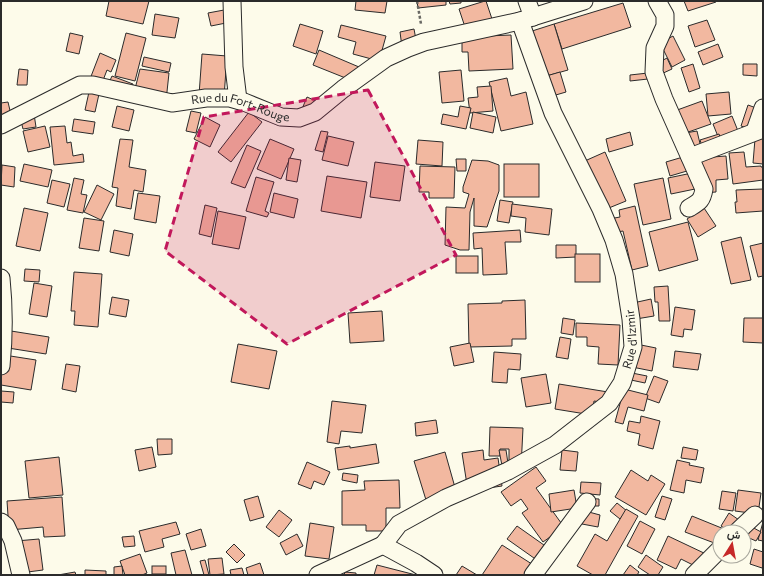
<svg xmlns="http://www.w3.org/2000/svg" width="764" height="576" viewBox="0 0 764 576" font-family="Commissioner,Vazirmatn,sans-serif">
	<style>
		.building { fill: #f2b8a0; stroke: #2b2b2b }
		.lines { fill: none; stroke-linecap: round; stroke-linejoin: round }
		.street-casing { stroke: #2b2b2b; stroke-width: 19 }
		.path { stroke: #6a6964; stroke-width: 2.5; stroke-dasharray: 3 2; stroke-linecap: butt }
		.street { stroke: #fdfbea; stroke-width: 17 }
		.marked { fill: #c2185b; fill-opacity: 0.2; stroke: #c2185b; stroke-width: 3; stroke-dasharray: 8 5; stroke-linejoin: round }
		.labels { text-anchor: middle; stroke-width: 3; stroke-linejoin: round; paint-order: stroke }
		.street-label { font-size: 12px; fill: #2b2b2b; stroke: #fdfbea }
	</style>
	<rect width="100%" height="100%" fill="#fdfbea"/>
	<!-- building -->
	<g class="building">
		<polygon points="109,1 149,1 143,24 106,16"/>
		<polygon points="356,1 387,1 385,13 355,10"/>
		<polygon points="417,1 446,1 446,5 418,8"/>
		<polygon points="449,1 461,1 461,3 450,4"/>
		<polygon points="485,1 486,1 493,22 466,30 459,9"/>
		<polygon points="684,1 716,1 716,2 688,11"/>
		<polygon points="623,3 631,27 562,49 554,24"/>
		<polygon points="224,10 226,23 211,26 208,13"/>
		<polygon points="155,14 179,18 175,38 152,35"/>
		<polygon points="707,20 715,40 695,47 688,26"/>
		<polygon points="300,24 323,31 316,54 293,46"/>
		<polygon points="554,24 568,70 543,77 529,32"/>
		<polygon points="341,25 386,36 379,61 353,54 356,42 338,37"/>
		<polygon points="414,29 417,45 402,47 400,32"/>
		<polygon points="70,33 83,36 79,54 66,51"/>
		<polygon points="126,33 146,38 135,81 115,76"/>
		<polygon points="511,35 513,69 469,71 468,52 462,52 462,37"/>
		<polygon points="673,36 685,60 672,67 660,43"/>
		<polygon points="718,44 723,57 703,65 698,52"/>
		<polygon points="319,50 359,67 353,81 313,65"/>
		<polygon points="100,53 116,60 111,72 107,70 102,83 90,79"/>
		<polygon points="202,54 227,56 224,97 199,95"/>
		<polygon points="144,57 171,63 169,72 142,66"/>
		<polygon points="667,58 672,69 659,75 654,65"/>
		<polygon points="693,64 700,88 689,92 681,68"/>
		<polygon points="743,64 757,64 757,76 743,75"/>
		<polygon points="19,69 28,70 27,85 17,85"/>
		<polygon points="140,69 169,73 166,101 134,93"/>
		<polygon points="461,70 464,101 442,103 439,72"/>
		<polygon points="560,72 566,92 549,97 543,77"/>
		<polygon points="648,73 648,79 630,81 630,75"/>
		<polygon points="112,76 133,84 131,92 107,87"/>
		<polygon points="507,78 511,96 526,92 533,124 501,131 489,82"/>
		<polygon points="491,86 493,111 470,113 468,98 478,97 477,87"/>
		<polygon points="89,92 99,94 95,112 85,110"/>
		<polygon points="729,92 731,114 708,116 706,94"/>
		<polygon points="307,97 316,101 312,113 302,109"/>
		<polygon points="702,101 711,124 677,136 669,113"/>
		<polygon points="8,102 12,119 1,122 1,103"/>
		<polygon points="748,105 759,109 752,130 741,126"/>
		<polygon points="117,106 134,110 129,131 112,127"/>
		<polygon points="460,106 471,108 466,129 441,124 443,114 458,117"/>
		<polygon points="191,111 201,113 196,133 186,131"/>
		<polygon points="249,112 262,122 231,162 218,152"/>
		<polygon points="473,112 496,117 493,133 470,128"/>
		<polygon points="34,114 36,127 23,129 20,117"/>
		<polygon points="732,116 742,141 723,149 713,124"/>
		<polygon points="205,117 220,125 210,147 194,139"/>
		<polygon points="74,119 95,122 93,134 72,131"/>
		<polygon points="763,120 763,164 753,163 755,139"/>
		<polygon points="45,126 50,147 28,152 23,131"/>
		<polygon points="65,126 67,143 71,142 73,156 83,154 84,162 54,165 50,127"/>
		<polygon points="321,131 328,132 323,152 315,150"/>
		<polygon points="697,131 702,152 679,134"/>
		<polygon points="630,132 633,145 609,152 606,139"/>
		<polygon points="719,134 723,146 704,152 700,140"/>
		<polygon points="328,136 354,142 348,166 322,160"/>
		<polygon points="120,139 133,140 129,167 146,170 143,192 134,190 131,209 116,206 118,188 112,187"/>
		<polygon points="270,139 294,149 281,179 257,169"/>
		<polygon points="418,140 443,142 442,166 416,164"/>
		<polygon points="247,145 261,151 245,188 231,183"/>
		<polygon points="605,152 626,201 599,212 578,164"/>
		<polygon points="744,152 746,167 761,166 761,167 763,167 763,180 733,184 729,153"/>
		<polygon points="726,156 728,179 716,180 716,192 702,193 699,158"/>
		<polygon points="683,157 687,171 670,176 666,162"/>
		<polygon points="289,158 301,160 297,182 286,180"/>
		<polygon points="456,159 466,159 466,171 457,171"/>
		<polygon points="472,160 488,161 499,165 499,191 487,227 474,226 474,198 470,212 469,250 460,250 445,245 446,207 465,208 469,194 463,192 463,187"/>
		<polygon points="375,162 405,166 400,201 370,197"/>
		<polygon points="24,164 52,170 48,187 20,181"/>
		<rect x="504" y="164" width="35" height="33"/>
		<polygon points="2,165 15,167 14,187 1,185"/>
		<polygon points="420,166 455,167 454,198 429,198 429,192 419,192"/>
		<polygon points="692,173 695,189 671,194 668,178"/>
		<polygon points="327,176 367,182 361,218 321,211"/>
		<polygon points="256,177 274,182 265,211 269,213 267,217 246,211"/>
		<polygon points="74,178 84,180 81,194 87,195 83,213 67,210"/>
		<polygon points="663,178 671,219 643,225 634,184"/>
		<polygon points="52,180 70,184 64,207 47,203"/>
		<polygon points="97,185 114,194 101,220 84,212"/>
		<polygon points="763,189 763,211 736,213 735,202 737,202 736,190"/>
		<polygon points="138,193 160,196 156,223 134,219"/>
		<polygon points="274,193 298,199 294,218 270,212"/>
		<polygon points="500,200 513,202 509,223 497,221"/>
		<polygon points="512,204 552,209 549,235 525,232 526,218 511,216"/>
		<polygon points="205,205 217,208 211,237 199,234"/>
		<polygon points="635,206 648,266 632,270 623,231 612,233 609,219 620,217 619,210"/>
		<polygon points="24,208 48,213 40,251 16,246"/>
		<polygon points="704,208 716,226 698,237 687,219"/>
		<polygon points="218,211 246,217 239,249 212,244"/>
		<polygon points="84,218 104,221 99,251 79,248"/>
		<polygon points="688,222 698,260 659,271 649,232"/>
		<polygon points="114,230 133,234 129,256 110,252"/>
		<polygon points="520,230 521,242 505,242 507,274 483,275 482,248 474,249 473,233"/>
		<polygon points="741,237 751,280 731,284 721,242"/>
		<polygon points="763,243 763,276 758,277 750,246"/>
		<polygon points="556,245 576,245 576,257 556,258"/>
		<rect x="575" y="254" width="25" height="28"/>
		<rect x="456" y="256" width="22" height="17"/>
		<polygon points="25,269 40,270 39,282 24,281"/>
		<polygon points="74,272 102,274 98,327 74,325 75,311 71,311"/>
		<polygon points="34,283 52,286 47,317 29,314"/>
		<polygon points="668,286 670,321 659,321 658,302 655,302 654,287"/>
		<polygon points="112,297 129,300 126,317 109,314"/>
		<polygon points="651,299 654,316 636,319 633,303"/>
		<polygon points="525,300 526,339 512,339 512,346 469,347 468,304 502,303 502,301"/>
		<polygon points="675,307 695,310 692,330 684,329 683,337 671,335"/>
		<polygon points="382,311 384,341 350,343 348,313"/>
		<polygon points="563,318 575,320 573,335 561,333"/>
		<polygon points="744,318 763,318 763,343 743,342"/>
		<polygon points="576,323 620,325 618,365 598,364 599,347 587,346 587,337 576,337"/>
		<polygon points="11,331 49,337 46,354 8,348"/>
		<polygon points="560,337 571,339 568,359 556,357"/>
		<polygon points="470,343 474,362 454,366 450,347"/>
		<polygon points="238,344 277,351 269,389 231,382"/>
		<polygon points="636,344 656,348 652,371 632,367"/>
		<polygon points="675,351 701,354 698,370 673,367"/>
		<polygon points="494,352 521,354 520,370 508,369 507,383 492,382"/>
		<polygon points="4,355 36,360 31,390 1,385 1,373"/>
		<polygon points="66,364 80,366 76,392 62,389"/>
		<polygon points="632,373 647,376 645,383 631,380"/>
		<polygon points="546,374 551,403 526,407 521,378"/>
		<polygon points="654,376 668,381 659,403 645,398"/>
		<polygon points="559,384 608,392 606,403 594,401 592,415 555,409"/>
		<polygon points="624,389 648,395 644,411 628,407 623,424 615,422"/>
		<polygon points="1,391 14,392 13,403 1,402"/>
		<polygon points="332,401 366,405 362,433 341,431 339,444 327,442"/>
		<polygon points="641,416 660,421 653,449 638,445 640,434 627,431 629,421 640,423"/>
		<polygon points="436,420 438,433 416,436 415,423"/>
		<polygon points="490,427 523,428 521,468 509,467 509,449 500,449 500,456 489,456"/>
		<polygon points="157,439 172,439 172,454 158,455"/>
		<polygon points="376,444 379,463 338,470 335,448 350,446 350,448"/>
		<polygon points="152,447 156,467 139,471 135,450"/>
		<polygon points="683,447 698,450 696,460 681,458"/>
		<polygon points="483,450 484,460 498,458 502,486 468,491 462,453"/>
		<polygon points="499,450 506,450 509,470 503,471"/>
		<polygon points="562,450 578,452 576,471 560,470"/>
		<polygon points="445,452 456,491 426,500 414,461"/>
		<polygon points="59,457 63,495 29,498 25,461"/>
		<polygon points="677,460 690,463 689,465 704,468 701,483 686,480 684,493 670,490"/>
		<polygon points="307,462 330,472 324,485 314,481 311,489 298,484"/>
		<polygon points="536,467 546,481 536,488 564,527 543,542 522,513 528,509 521,499 511,506 501,492"/>
		<polygon points="631,470 648,481 651,475 665,484 646,515 615,497"/>
		<polygon points="343,473 358,475 357,483 342,480"/>
		<polygon points="399,480 400,508 386,508 386,531 366,531 366,525 342,525 342,491 365,490 364,481"/>
		<polygon points="581,482 601,483 600,495 580,493"/>
		<polygon points="574,490 577,508 551,512 549,494"/>
		<polygon points="738,490 761,493 758,514 735,511"/>
		<polygon points="722,491 736,493 733,511 719,509"/>
		<polygon points="258,496 264,517 250,521 244,500"/>
		<polygon points="662,496 672,499 665,520 655,517"/>
		<polygon points="62,497 65,536 44,537 43,527 9,530 7,501"/>
		<polygon points="583,498 599,499 599,506 583,506"/>
		<polygon points="617,503 627,511 620,519 610,511"/>
		<polygon points="626,509 638,516 605,575 593,575 577,566 595,534 607,541"/>
		<polygon points="279,510 292,520 279,537 266,527"/>
		<polygon points="585,511 600,515 598,527 582,524"/>
		<polygon points="729,513 739,520 730,532 721,526"/>
		<polygon points="692,516 724,529 722,532 720,532 720,538 717,544 685,532"/>
		<polygon points="640,521 655,529 642,554 627,546"/>
		<polygon points="176,522 180,534 162,539 164,547 145,552 139,531"/>
		<polygon points="763,522 763,541 758,540"/>
		<polygon points="310,523 334,527 329,559 305,556"/>
		<polygon points="517,526 551,550 541,563 507,539"/>
		<polygon points="752,527 761,532 756,541 747,537"/>
		<polygon points="201,529 206,546 191,550 186,534"/>
		<polygon points="297,534 303,546 286,555 280,543"/>
		<polygon points="134,536 135,546 124,547 122,537"/>
		<polygon points="668,536 706,554 699,568 681,559 676,569 657,560"/>
		<polygon points="39,539 43,570 20,573 16,541"/>
		<polygon points="234,544 245,555 237,563 226,552"/>
		<polygon points="502,545 535,566 530,575 482,575"/>
		<polygon points="754,549 763,552 763,565 762,568 750,564"/>
		<polygon points="185,550 192,575 176,575 171,553"/>
		<polygon points="140,554 147,573 142,575 125,575 120,561"/>
		<polygon points="646,555 663,567 658,575 650,575 638,567"/>
		<polygon points="222,558 224,574 210,575 208,559"/>
		<polygon points="205,560 209,575 204,575 200,561"/>
		<polygon points="260,563 264,575 248,575 246,568"/>
		<polygon points="377,565 416,575 374,575"/>
		<polygon points="630,565 639,572 637,575 623,575"/>
		<polygon points="122,566 123,575 114,575 114,567"/>
		<rect x="152" y="566" width="14" height="8"/>
		<polygon points="462,566 477,575 456,575"/>
		<polygon points="242,568 244,575 231,575 230,570"/>
		<polygon points="85,570 106,571 106,575 85,575"/>
		<polygon points="75,572 76,575 58,575"/>
		<polygon points="345,572 356,573 356,575 344,575"/>
	</g>
	<g class="lines">
		<!-- street casing -->
		<g class="street-casing">
			<g id="street">
				<polyline points="232,1 234,67 238,100"/>
				<polyline points="527,1 533,17"/>
				<path d="M 657,1 L 665,15 L 665,26 L 655,48 L 654,72 L 664,99 L 704,189 C 702,201 699,202 689,208"/>
				<path id="s1" d="M 1,125 L 80,85 L 93,85 L 172,103 L 206,98 L 230,98 L 244,102 L 281,117 L 299,118 L 315,112 L 343,89 L 386,58 L 408,48 L 424,42 L 520,21 L 584,1"/>
				<polyline points="755,131 763,108"/>
				<polyline points="690,157 763,129"/>
				<path d="M 1,278 C 4,307 4,337 1,366"/>
				<polyline points="1,522 6,526 13,541 21,575"/>
				<polyline points="737,532 755,515"/>
				<path id="s2" d="M 383,545 L 399,524 L 446,498 L 508,471 L 555,445 L 609,403 L 622,383 L 633,347 L 631,319 L 624,274 L 614,240 L 601,209 L 553,113 L 520,21"/>
				<polyline points="383,545 416,563 434,575"/>
				<polyline points="318,575 383,545"/>
				<polyline points="533,575 587,502"/>
				<polyline points="694,575 720,549"/>
			</g>
		</g>
		<!-- path -->
		<polyline class="path" points="417,1 421,24"/>
		<!-- street -->
		<use href="#street" class="street"/>
	</g>
	<!-- marked area -->
	<path class="marked" d="M 368,90 L 456,255 L 287,344 L 165,251 L 204,117 Z"/>
	<g class="labels">
		<!-- street labels -->
		<g class="street-label">
			<text dy="4" stroke="none"><textPath href="#s1" startOffset="253">Rue du Fort-Rouge</textPath></text>
			<text dy="4" stroke="none"><textPath href="#s2" startOffset="339">Rue d'Izmir</textPath></text>
		</g>
	</g>
	<!-- border -->
	<rect width="764" height="576" fill="none" stroke="#2b2b2b" stroke-width="4"/>
	<!-- north arrow -->
	<g transform="translate(732 544) rotate(11)"><circle r="19" fill="#fdfbea" stroke="#a9a89e"/>
	<path d="M0-3L7 15L0 10L-7 15Z" fill="#c62828"/>
	<text y="-6" font-size="11" font-weight="bold" text-anchor="middle" fill="#2b2b2b">ش</text>
	</g>
</svg>
